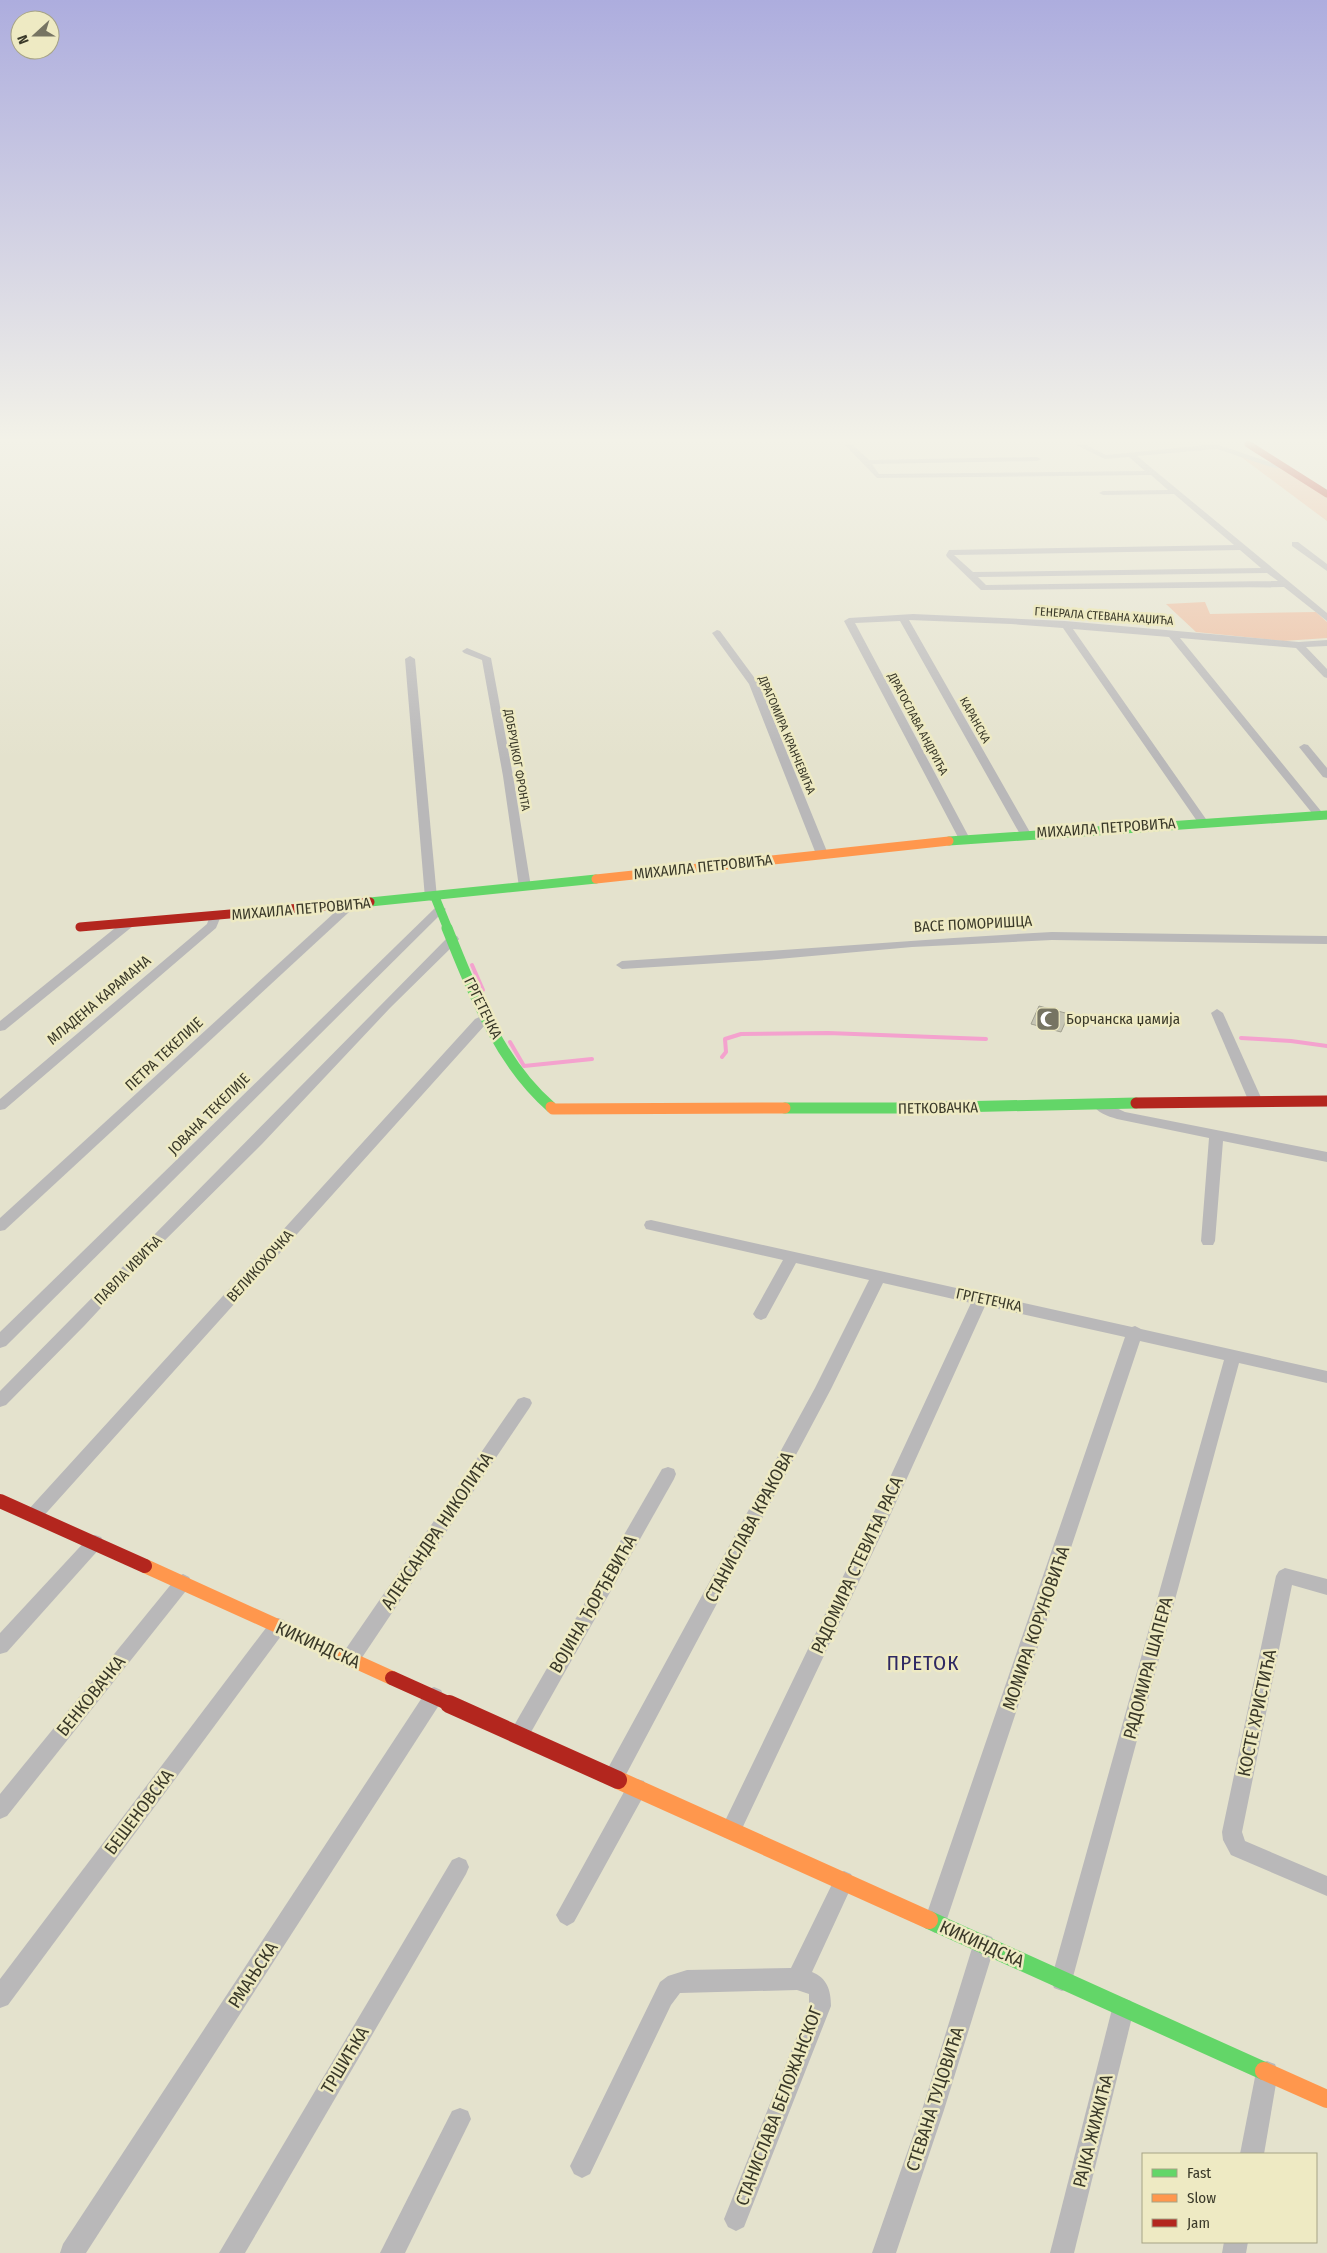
<svg xmlns="http://www.w3.org/2000/svg" width="1327" height="2253" viewBox="0 0 1327 2253" font-family="'Fira Sans Condensed',sans-serif">
	<style>
		.green { fill: #edbb9d }
		.lines { fill: none; stroke-linecap: round; stroke-linejoin: round }
		.stream { stroke: #f4a2ce; stroke-width: 4 }
		.building { fill: #c6c5b4; stroke: #a1a08f }
		.street { fill: #b9b8b9; fill-rule: evenodd }
		.fast-far2 { stroke: #63d668; stroke-width: 9 }
		.fast-far1 { stroke: #63d668; stroke-width: 11 }
		.fast { stroke: #63d668; stroke-width: 18 }
		.slow-far3 { stroke: #ff974d; stroke-width: 9 }
		.slow-far2 { stroke: #ff974d; stroke-width: 11 }
		.slow-far1 { stroke: #ff974d; stroke-width: 14 }
		.slow { stroke: #ff974d; stroke-width: 18 }
		.jam-far4 { stroke: #b3261e; stroke-width: 7 }
		.jam-far3 { stroke: #b3261e; stroke-width: 9 }
		.jam-far2 { stroke: #b3261e; stroke-width: 11 }
		.jam-far1 { stroke: #b3261e; stroke-width: 14 }
		.jam { stroke: #b3261e; stroke-width: 18 }
		.labels { text-anchor: middle; stroke-width: 5; stroke-linejoin: round; paint-order: stroke }
		.far-street-label { font-size: 12px; fill: #3a3929; stroke: #eeeac3 }
		.street-label { font-size: 15px; fill: #3a3929; stroke: #eeeac3 }
		.poi-label { font-size: 15px; fill: #3a3929; stroke: #eeeac3; text-anchor: start }
		.near-street-label { font-size: 18px; fill: #3a3929; stroke: #eeeac3 }
		.near-quarter-label { font-size: 21px; letter-spacing: 1px; fill: #2e2863; stroke: #eeeac3 }
	</style>
	<rect width="100%" height="100%" fill="#e4e2cd"/>
	<!-- green -->
	<g class="green">
		<polygon points="1237,454 1286,470 1327,498 1327,521"/>
		<polygon points="1205,602 1210,614 1316,612 1327,622 1327,638 1283,641 1196,632 1166,604"/>
	</g>
	<g class="lines">
		<!-- stream -->
		<g class="stream">
			<polyline points="472,965 483,990"/>
			<polyline points="1241,1038 1291,1041 1327,1046"/>
			<polyline points="510,1042 524,1066 592,1059"/>
			<polyline points="722,1057 726,1052 725,1039 741,1034 828,1033 986,1039"/>
		</g>
	</g>
	<!-- building -->
	<polygon class="building" points="1039,1006 1069,1014 1061,1032 1031,1024"/>
	<g class="lines">
		<!-- street -->
		<g class="street">
			<path d="M 844,444 L 852,444 L 869,460 L 1037,457 L 1041,459 L 1037,461 L 872,464 L 879,474 L 1145,471 L 1129,457 L 1105,459 L 1074,444 L 1084,444 L 1106,455 L 1216,444 L 1272,463 L 1288,465 L 1289,467 L 1285,469 L 1271,467 L 1217,449 L 1137,456 L 1327,613 L 1327,621 L 1284,587 L 981,590 L 947,557 L 946,555 L 949,550 L 1234,545 L 1174,494 L 1103,495 L 1099,493 L 1103,491 L 1168,490 L 1151,475 L 877,478 ZM 1240,550 L 1261,568 L 973,572 L 954,555 ZM 1267,573 L 1278,581 L 986,585 L 978,577 Z"/>
			<polygon points="1292,542 1298,542 1327,564 1327,571 1292,546"/>
			<polygon points="913,614 1065,621 1299,642 1327,640 1327,646 1306,647 1327,669 1327,678 1324,677 1296,648 1180,638 1325,816 1324,818 1316,818 1169,637 1073,629 1208,822 1203,825 1199,824 1063,628 1011,624 909,620 1031,834 1025,837 1021,836 900,621 855,623 970,839 964,842 960,841 844,621 849,618"/>
			<polygon points="717,630 720,631 759,684 828,854 826,856 818,856 816,854 749,684 712,633"/>
			<polygon points="467,648 491,658 513,776 531,887 525,890 519,887 503,776 482,660 464,653 462,651"/>
			<polygon points="410,656 415,659 437,898 431,901 425,898 405,659"/>
			<polygon points="1304,744 1308,745 1327,768 1327,778 1323,777 1299,747"/>
			<polygon points="349,901 355,905 348,913 5,1230 0,1231 0,1218 345,903"/>
			<polygon points="440,905 446,909 444,911 6,1346 0,1348 0,1332 436,907"/>
			<polygon points="215,912 221,916 216,928 5,1109 0,1110 0,1099 207,924 211,913"/>
			<polygon points="129,919 135,923 133,926 5,1030 0,1031 0,1021 125,920"/>
			<path d="M 1052,932 L 1327,936 L 1327,944 L 1052,940 L 912,947 L 767,960 L 622,969 L 616,965 L 622,961 C 765,952 908,940 1052,932 Z"/>
			<polygon points="453,935 457,936 459,939 457,942 390,1008 262,1144 149,1256 85,1325 6,1405 0,1407 0,1391 449,936"/>
			<polygon points="1217,1009 1223,1013 1263,1102 1261,1105 1256,1106 1249,1102 1211,1013"/>
			<polygon points="486,1014 492,1018 485,1025 40,1520 34,1522 28,1520 25,1515 28,1510 475,1019"/>
			<path d="M 1099,1100 L 1125,1112 L 1327,1152 L 1327,1162 L 1223,1141 L 1215,1241 L 1213,1245 L 1203,1245 L 1201,1241 L 1209,1138 L 1117,1119 C 1107,1116 1098,1113 1092,1104 L 1094,1101 Z"/>
			<polygon points="651,1220 1132,1327 1135,1326 1141,1329 1327,1371 1327,1383 1239,1363 1070,1988 1062,1991 1054,1988 1051,1980 1224,1360 1140,1341 946,1922 942,1929 935,1933 928,1929 924,1922 1125,1337 985,1306 884,1529 738,1837 731,1840 724,1837 721,1830 724,1823 866,1529 971,1303 883,1283 831,1389 621,1784 614,1786 607,1784 604,1777 607,1770 815,1388 869,1280 796,1263 766,1318 761,1320 756,1318 753,1314 783,1260 646,1229 644,1225 646,1221"/>
			<polygon points="524,1397 530,1399 532,1403 530,1407 357,1665 350,1667 343,1665 341,1659 343,1653 518,1399"/>
			<polygon points="668,1467 674,1469 676,1474 674,1479 526,1741 519,1744 512,1741 509,1735 512,1729 662,1469"/>
			<polygon points="95,1535 101,1537 104,1542 101,1547 7,1652 0,1654 0,1633 89,1537"/>
			<polygon points="1285,1568 1327,1579 1327,1595 1292,1585 1242,1832 1245,1841 1327,1876 1327,1896 1231,1855 1223,1840 1222,1832 1276,1576 1279,1571"/>
			<polygon points="183,1574 189,1577 192,1582 189,1587 7,1816 0,1819 0,1794 177,1577"/>
			<polygon points="278,1618 284,1620 287,1626 284,1632 8,2005 0,2008 0,1979 272,1620"/>
			<polygon points="434,1687 441,1690 444,1696 441,1702 86,2253 60,2253 63,2244 427,1690"/>
			<polygon points="637,1779 644,1781 647,1788 644,1795 574,1922 567,1926 560,1922 556,1915 560,1908 630,1781"/>
			<polygon points="459,1857 466,1860 469,1867 466,1874 245,2253 219,2253 452,1860"/>
			<path d="M 844,1871 L 851,1874 L 854,1881 L 812,1972 C 827,1978 831,1990 831,2006 L 744,2227 L 736,2231 L 728,2227 L 724,2219 L 809,2006 L 809,1994 L 797,1990 L 680,1993 L 671,2005 L 590,2174 L 582,2178 L 574,2174 L 570,2166 L 574,2158 L 660,1982 L 668,1976 L 687,1970 L 791,1968 L 837,1874 Z"/>
			<polygon points="984,1934 992,1937 995,1945 944,2110 896,2253 872,2253 922,2110 973,1945 976,1937"/>
			<polygon points="1123,1998 1131,2001 1134,2009 1074,2253 1050,2253 1112,2009 1115,2001"/>
			<polygon points="1267,2061 1275,2064 1278,2072 1264,2154 1240,2154 1256,2072 1259,2064"/>
			<polygon points="460,2108 468,2111 471,2119 405,2253 380,2253 452,2111"/>
			<polygon points="1224,2242 1248,2242 1246,2253 1222,2253"/>
		</g>
		<!-- fast-far2 -->
		<g class="fast-far2">
			<polyline points="949,841 1327,815"/>
			<polyline points="435,897 448,929"/>
			<polyline points="370,902 596,879"/>
		</g>
		<!-- fast-far1 -->
		<g class="fast-far1">
			<path d="M 447,928 C 473,992 498,1061 551,1107"/>
			<polyline points="785,1108 911,1108 1136,1103"/>
		</g>
		<!-- fast -->
		<polyline class="fast" points="929,1920 1264,2071"/>
		<!-- slow-far3 -->
		<polyline class="slow-far3" points="596,879 949,841"/>
		<!-- slow-far2 -->
		<polyline class="slow-far2" points="551,1107 553,1109 785,1108"/>
		<!-- slow-far1 -->
		<polyline class="slow-far1" points="145,1566 392,1678"/>
		<!-- slow -->
		<g class="slow">
			<polyline points="618,1780 929,1920"/>
			<polyline points="1264,2071 1327,2099"/>
		</g>
		<!-- jam-far4 -->
		<polyline class="jam-far4" points="1248,444 1327,494"/>
		<!-- jam-far3 -->
		<polyline class="jam-far3" points="80,927 370,902"/>
		<!-- jam-far2 -->
		<polyline class="jam-far2" points="1136,1103 1327,1101"/>
		<!-- jam-far1 -->
		<g class="jam-far1">
			<polyline points="0,1501 145,1566"/>
			<polyline points="392,1678 452,1705"/>
		</g>
		<!-- jam -->
		<polyline class="jam" points="449,1704 618,1780"/>
	</g>
	<!-- sky -->
	<linearGradient id="sky" x2="0" y2="1"><stop stop-color="#adadde"/><stop offset="0.58" stop-color="#f3f2e8"/><stop offset="1" stop-color="#f3f2e8" stop-opacity="0"/></linearGradient>
	<rect width="1327" height="759" fill="url(#sky)"/>
	<!-- icons -->
	<defs>
		<g id="mosque-square" transform="scale(1.25)"><rect x="-9" y="-9" width="18" height="18" rx="4" fill="#767462" stroke="#eeeac3"/><path d="M3.5-4.9A6 6 0 1 0 3.5 4.9A5 5 0 1 1 3.5-4.9Z" fill="#fff"/></g>
	</defs>
	<g fill-rule="evenodd">
		<use href="#mosque-square" x="1048" y="1019"/>
	</g>
	<g class="labels">
		<!-- far-street labels -->
		<g class="far-street-label">
			<text transform="translate(1104 616) rotate(4)" y="4">ГЕНЕРАЛА СТЕВАНА ХАЏИЋА</text>
			<text transform="translate(975 720) rotate(61)" y="4">КАРАНСКА</text>
			<text transform="translate(918 724) rotate(62)" y="4">ДРАГОСЛАВА АНДРИЋА</text>
			<text transform="translate(787 735) rotate(67)" y="4">ДРАГОМИРА КРАНЧЕВИЋА</text>
			<text transform="translate(517 760) rotate(80)" y="4">ДОБРУЏКОГ ФРОНТА</text>
		</g>
		<!-- street labels -->
		<g class="street-label">
			<text transform="translate(1106 828) rotate(-4)" y="5">МИХАИЛА ПЕТРОВИЋА</text>
			<text transform="translate(703 867) rotate(-6)" y="5">МИХАИЛА ПЕТРОВИЋА</text>
			<text transform="translate(301 909) rotate(-5)" y="5">МИХАИЛА ПЕТРОВИЋА</text>
			<text transform="translate(973 924) rotate(-3)" y="5">ВАСЕ ПОМОРИШЦА</text>
			<text transform="translate(99 1000) rotate(-40)" y="5">МЛАДЕНА КАРАМАНА</text>
			<text transform="translate(483 1008) rotate(64)" y="5">ГРГЕТЕЧКА</text>
			<text transform="translate(164 1054) rotate(-43)" y="5">ПЕТРА ТЕКЕЛИЈЕ</text>
			<text transform="translate(938 1108) rotate(-1)" y="5">ПЕТКОВАЧКА</text>
			<text transform="translate(209 1114) rotate(-45)" y="5">ЈОВАНА ТЕКЕЛИЈЕ</text>
			<text transform="translate(260 1266) rotate(-48)" y="5">ВЕЛИКОХОЧКА</text>
			<text transform="translate(128 1270) rotate(-46)" y="5">ПАВЛА ИВИЋА</text>
			<text transform="translate(989 1300) rotate(12)" y="5">ГРГЕТЕЧКА</text>
		</g>
		<!-- poi labels -->
		<g class="poi-label">
			<text x="1066" y="1024">Борчанска џамија</text>
		</g>
		<!-- near-street labels -->
		<g class="near-street-label">
			<text transform="translate(749 1527) rotate(-62)" y="6">СТАНИСЛАВА КРАКОВА</text>
			<text transform="translate(437 1531) rotate(-56)" y="6">АЛЕКСАНДРА НИКОЛИЋА</text>
			<text transform="translate(857 1565) rotate(-65)" y="6">РАДОМИРА СТЕВИЋА РАСА</text>
			<text transform="translate(593 1604) rotate(-60)" y="6">ВОЈИНА ЂОРЂЕВИЋА</text>
			<text transform="translate(1036 1628) rotate(-71)" y="6">МОМИРА КОРУНОВИЋА</text>
			<text transform="translate(318 1645) rotate(24)" y="6">КИКИНДСКА</text>
			<text transform="translate(1148 1668) rotate(-75)" y="6">РАДОМИРА ШАПЕРА</text>
			<text transform="translate(91 1696) rotate(-51)" y="6">БЕНКОВАЧКА</text>
			<text transform="translate(1257 1713) rotate(-78)" y="6">КОСТЕ ХРИСТИЋА</text>
			<text transform="translate(139 1812) rotate(-53)" y="6">БЕШЕНОВСКА</text>
			<text transform="translate(982 1944) rotate(24)" y="6">КИКИНДСКА</text>
			<text transform="translate(253 1975) rotate(-57)" y="6">РМАЊСКА</text>
			<text transform="translate(345 2060) rotate(-59)" y="6">ТРШИЋКА</text>
			<text transform="translate(935 2099) rotate(-72)" y="6">СТЕВАНА ТУЦОВИЋА</text>
			<text transform="translate(779 2106) rotate(-69)" y="6">СТАНИСЛАВА БЕЛОЖАНСКОГ</text>
			<text transform="translate(1093 2131) rotate(-76)" y="6">РАЈКА ЖИЖИЋА</text>
		</g>
		<!-- near-quarter labels -->
		<g class="near-quarter-label">
			<text x="923" y="1670">ПРЕТОК</text>
		</g>
	</g>
	<!-- legend -->
	<rect x="1142" y="2153" width="175" height="90" fill="#eeeac3" stroke="#a6a385"/>
	<rect x="1152" y="2169" width="25" height="8" fill="#63d668" stroke="#a6a385"/>
	<text x="1187" y="2178" font-size="15" fill="#3a3929">Fast</text>
	<rect x="1152" y="2194" width="25" height="8" fill="#ff974d" stroke="#a6a385"/>
	<text x="1187" y="2203" font-size="15" fill="#3a3929">Slow</text>
	<rect x="1152" y="2219" width="25" height="8" fill="#b3261e" stroke="#a6a385"/>
	<text x="1187" y="2228" font-size="15" fill="#3a3929">Jam</text>
	<!-- north arrow -->
	<g transform="translate(35 35) rotate(249)"><circle r="24" fill="#eeeac3" stroke="#a6a385"/>
	<path d="M0-4L9 19L0 12L-9 19Z" fill="#767462"/>
	<text y="-8" font-size="14" font-weight="bold" text-anchor="middle" fill="#3a3929">N</text>
	</g>
</svg>
